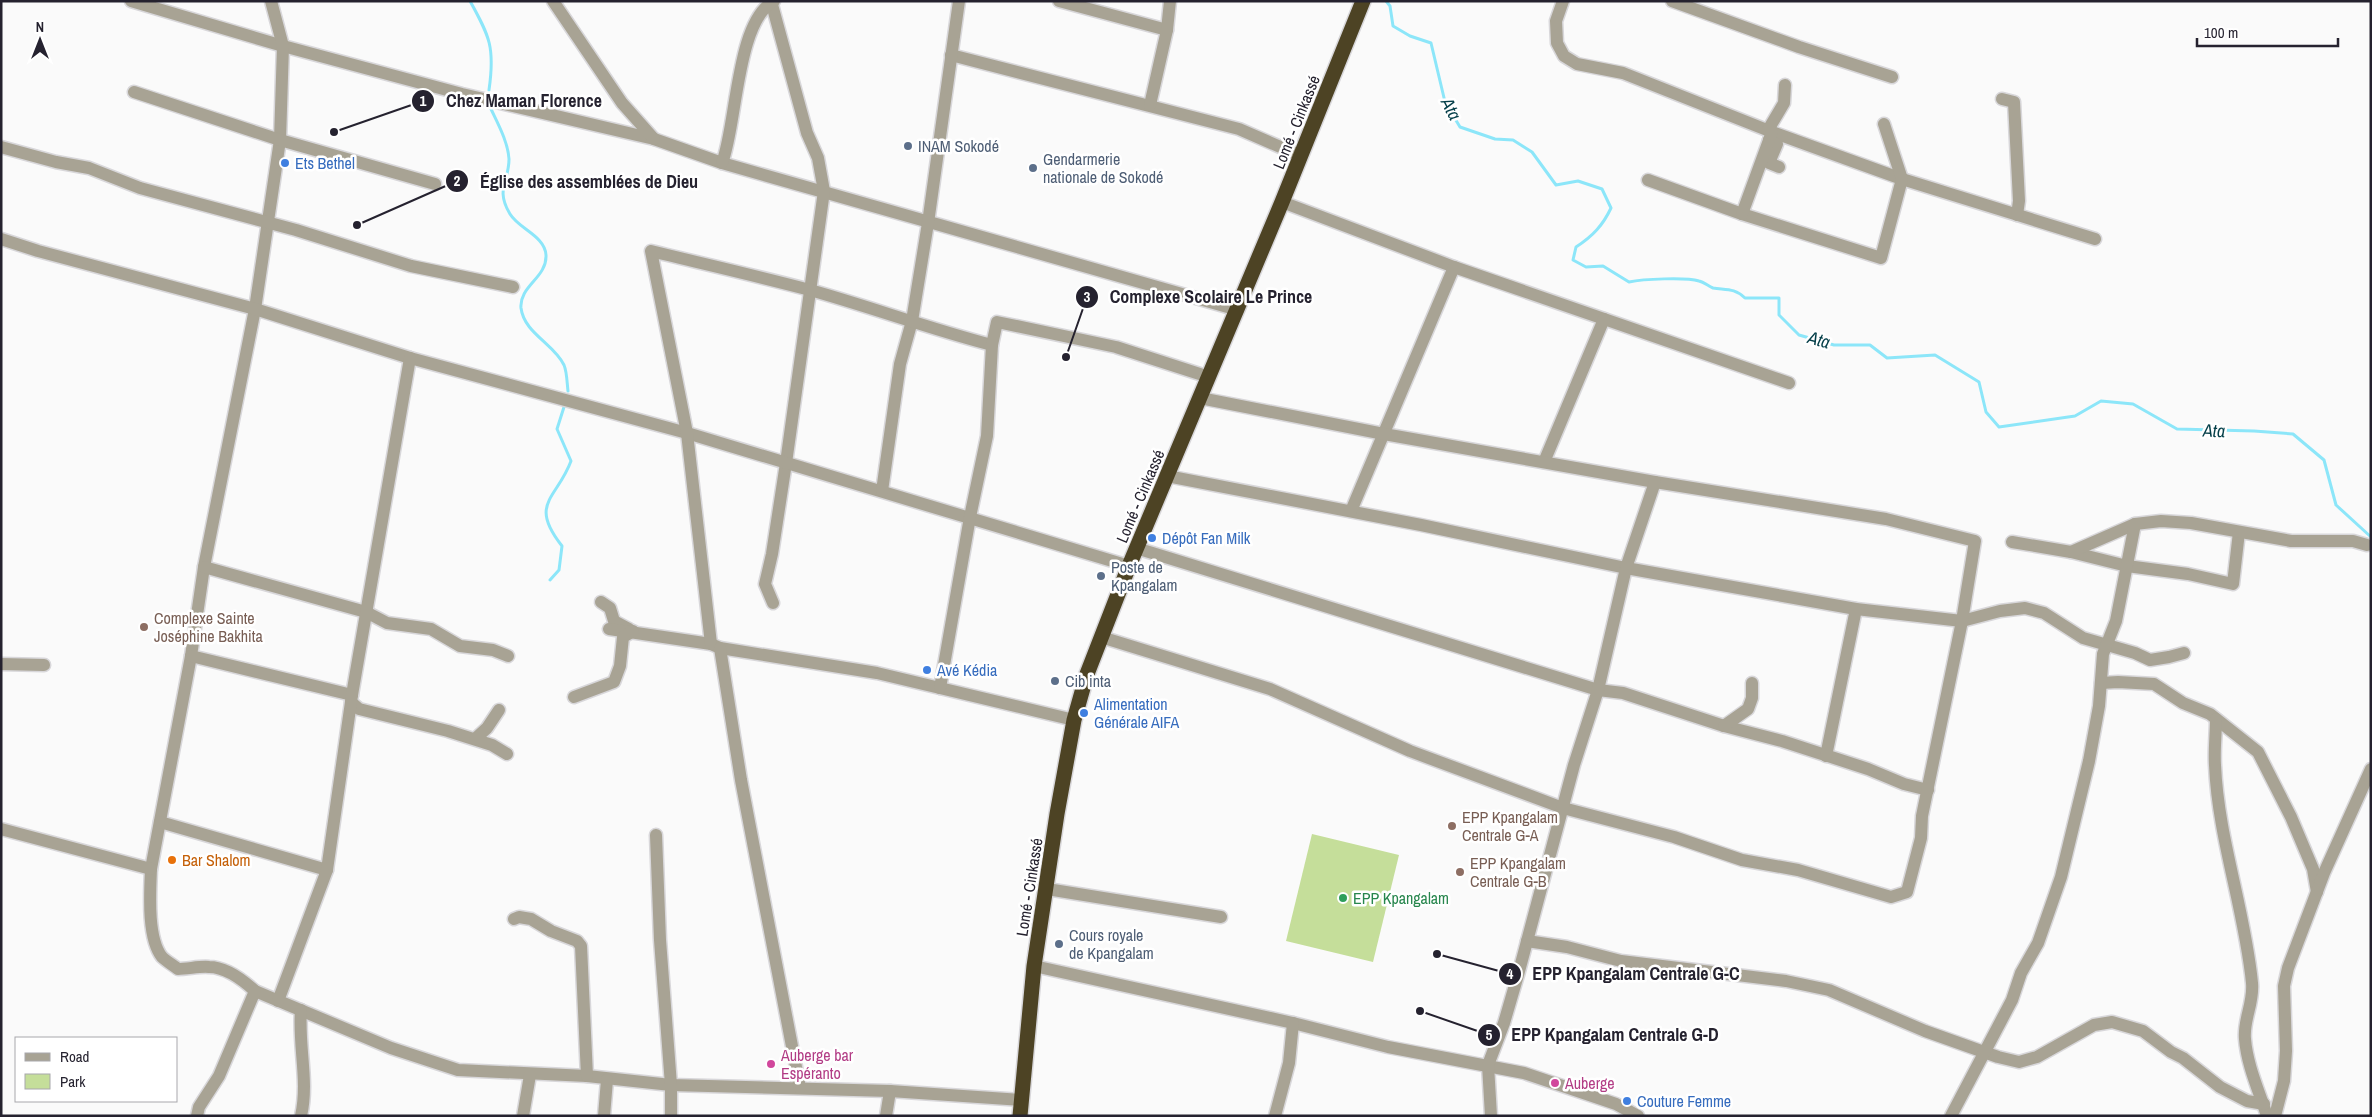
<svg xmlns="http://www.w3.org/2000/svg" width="2372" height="1117" viewBox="0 0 2372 1117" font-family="'Archivo Narrow',sans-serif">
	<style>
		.green { fill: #c5de9a }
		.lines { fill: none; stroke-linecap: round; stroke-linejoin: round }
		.stream { stroke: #8ce6f9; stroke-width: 3 }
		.minor-casing { stroke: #d8d7da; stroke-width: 15 }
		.highway-casing { stroke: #d8d7da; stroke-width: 18 }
		.minor { stroke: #a8a394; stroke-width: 12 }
		.highway { stroke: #4d4324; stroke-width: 15 }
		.service-dot { fill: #5c6f8a; stroke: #fff; stroke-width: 2 }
		.shop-dot { fill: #3f7fe0; stroke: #fff; stroke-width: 2 }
		.education-dot { fill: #8d6e63; stroke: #fff; stroke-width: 2 }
		.food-dot { fill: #e8710a; stroke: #fff; stroke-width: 2 }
		.leisure-dot { fill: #2e9e5b; stroke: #fff; stroke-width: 2 }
		.hotel-dot { fill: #d1479c; stroke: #fff; stroke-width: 2 }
		.labels { text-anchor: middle; stroke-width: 5; stroke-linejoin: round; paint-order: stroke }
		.street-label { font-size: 16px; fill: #25222f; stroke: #fff }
		.service-label { font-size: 16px; fill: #4e5e75; stroke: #fff; text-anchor: start }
		.shop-label { font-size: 16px; fill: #366cbe; stroke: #fff; text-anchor: start }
		.education-label { font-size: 16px; fill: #785e54; stroke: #fff; text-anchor: start }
		.food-label { font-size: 16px; fill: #c56008; stroke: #fff; text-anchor: start }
		.leisure-label { font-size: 16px; fill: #27864d; stroke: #fff; text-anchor: start }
		.hotel-label { font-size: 16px; fill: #b23c85; stroke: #fff; text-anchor: start }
		.water-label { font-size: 18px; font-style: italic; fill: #053f49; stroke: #fff }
		.leader { fill: none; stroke: #25222f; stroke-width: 2 }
		.callout-dot { fill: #25222f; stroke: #fff; stroke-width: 2 }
		.mark-label { font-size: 15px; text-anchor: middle; font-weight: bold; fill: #fff }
		.callout-label { font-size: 18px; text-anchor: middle; font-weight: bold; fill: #25222f; stroke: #fff; stroke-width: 5; stroke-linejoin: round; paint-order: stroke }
	</style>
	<rect width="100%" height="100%" fill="#fafafa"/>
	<!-- green -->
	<polygon class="green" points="1312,834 1399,855 1373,962 1286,941"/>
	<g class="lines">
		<!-- stream -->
		<g class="stream">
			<path d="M 470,1 C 490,37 495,48 489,90"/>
			<path d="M 1386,1 L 1390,6 L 1393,26 L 1410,36 L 1431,43 L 1445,102 L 1460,127 L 1495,139 L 1513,140 L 1532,152 L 1556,185 L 1578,181 L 1602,189 L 1611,208 C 1603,225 1593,236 1576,247 L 1573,260 L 1586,267 L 1603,266 L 1629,282 C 1643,279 1686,277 1699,281 C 1704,282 1708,286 1713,288 C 1726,290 1735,288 1745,298 L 1779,298 L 1779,315 L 1799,335 L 1834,345 L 1870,345 L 1887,358 L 1935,355 L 1979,382 L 1986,412 L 1999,427 L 2075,416 L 2101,401 L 2133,404 L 2177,429 L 2254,431 L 2293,434 L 2324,460 L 2336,505 L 2371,537"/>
			<path d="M 491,109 C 498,124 508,142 509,159 C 509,182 495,189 510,214 C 519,229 545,236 546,255 C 547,278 519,286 521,308 C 524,333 554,344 564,365 C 567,372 567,383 568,391"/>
			<path d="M 550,580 L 559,570 L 562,546 C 528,503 557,499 571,461 L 557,429 L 564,407"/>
		</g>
		<!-- minor casing -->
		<g class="minor-casing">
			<g id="minor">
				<polyline points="131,1 283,46 462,94 654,139 722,163 1238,310"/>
				<path d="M 271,1 L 283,46 L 280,140 L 255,309 L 204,567 L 191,656 L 151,869 C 150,893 147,938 162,957 C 166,961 173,965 178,969 C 188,969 200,966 209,967 C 226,967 243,980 255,991 L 391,1048 L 458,1070 L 587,1076 L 671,1085 L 890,1091 L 1022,1100"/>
				<polyline points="553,1 622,103 654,139"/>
				<polyline points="771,1 807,133 818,158 824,191 786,463 772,554 765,584 773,603"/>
				<polyline points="1059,1 1167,30"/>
				<polyline points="1563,1 1556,21 1557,43 1564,56 1577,64 1623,73 1772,132 1902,179 2095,239"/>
				<polyline points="1672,1 1799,47 1892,77"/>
				<polyline points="951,55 1239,129 1301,156"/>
				<polyline points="134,92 280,140 435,184"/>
				<polyline points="2002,99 2014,102 2019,201 2017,215"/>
				<polyline points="1150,105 1167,30 1170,1"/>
				<polyline points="1768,130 1784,103 1785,85"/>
				<polyline points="1769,140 1777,144 1769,163 1779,167"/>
				<polyline points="1,147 56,162 89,168 140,188 296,230 411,266 513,287"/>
				<path d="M 722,163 C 737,125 736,21 774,1"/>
				<polyline points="1648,180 1742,214 1881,258 1902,179 1884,124"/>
				<polyline points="1282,202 1454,267 1789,383"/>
				<polyline points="1742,214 1772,132"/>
				<polyline points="1,239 38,251 255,309 410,358 687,433 1129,566"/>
				<polyline points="1544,462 1604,319"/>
				<polyline points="1167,476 1421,525 1626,568 1856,609 1962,621 2000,611 2025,608 2044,613 2083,638 2135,653 2150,660 2169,657 2184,653"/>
				<polyline points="882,491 900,364 912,321 928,223 959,1"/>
				<polyline points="1351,511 1454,267"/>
				<polyline points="2012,542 2071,552 2127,566 2188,574 2233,584 2239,532"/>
				<polyline points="1136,548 1598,690 1623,693 1724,726 1782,741 1868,769 1904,784 1928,790"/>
				<polyline points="2071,552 2135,524"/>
				<polyline points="204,567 366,612 387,623 431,629 460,646 493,650 508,656"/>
				<polyline points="601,602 610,608 614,621 629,629"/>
				<polyline points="609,629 711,644 720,648 877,673 1074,720"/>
				<polyline points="1101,637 1270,689 1410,751 1563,808 1674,837 1742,860 1798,870 1891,897 1907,892 1921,838 1922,816 1962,621 1975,541 1886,519 1655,482 1384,434 1200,398"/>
				<path d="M 711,644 L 687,433 L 651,251 C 704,264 757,276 810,290 C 871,307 930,329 992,345"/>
				<polyline points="720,648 741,780 800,1088"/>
				<polyline points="191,656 352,695"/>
				<polyline points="1,664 44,665"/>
				<polyline points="2101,683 2118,682 2154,684 2183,703 2210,714 2258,752 2291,817 2313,869 2317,892"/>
				<polyline points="940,688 970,517 987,436 992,345 997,322 1116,347 1209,377"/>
				<polyline points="574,697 614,682 620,666 623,637 633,631"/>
				<polyline points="351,702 359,709 448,731 492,745 507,754"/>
				<path d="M 2216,719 C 2216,734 2214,750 2215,765 C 2218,838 2245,910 2252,983 C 2254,1003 2243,1020 2245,1039 C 2247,1065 2259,1091 2267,1116"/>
				<polyline points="1724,726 1748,709 1752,698 1752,683"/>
				<polyline points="475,739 487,728 499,710"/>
				<polyline points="1826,756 1856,609"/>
				<polyline points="160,822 327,870"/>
				<polyline points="1,829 151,869"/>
				<polyline points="656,835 660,940 671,1085 671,1116"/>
				<polyline points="1047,889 1221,917"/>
				<polyline points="514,919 519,917 531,919 551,931 577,941 581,946 587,1076"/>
				<polyline points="1527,941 1567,947 1621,961 1786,981 1829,990 1925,1031 1998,1057 2019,1062 2037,1057 2094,1025 2112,1022 2143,1031 2171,1052 2183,1058 2220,1087 2247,1101 2264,1104"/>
				<polyline points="1034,966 1293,1023 1388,1047 1524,1073 1616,1104 1638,1116"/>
				<polyline points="278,1001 327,870 352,695 410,358"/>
				<path d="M 301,1010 C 298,1046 309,1081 301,1116"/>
				<polyline points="197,1116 199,1107 219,1076 255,991"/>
				<polyline points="523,1116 530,1075"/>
				<polyline points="604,1116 607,1080"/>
				<polyline points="886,1116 890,1091"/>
				<polyline points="1275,1116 1289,1063 1293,1023"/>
				<polyline points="1491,1116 1488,1065 1504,1023 1518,975 1574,765 1598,690 1626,568 1655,482"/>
				<polyline points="1951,1116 2012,1000 2021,973 2038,943 2061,877 2089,761 2099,706 2103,654 2116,621 2135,524 2161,521 2191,523 2291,541 2353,541 2367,545"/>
				<polyline points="2275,1116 2284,1081 2286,1051 2284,986 2288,968 2324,873 2371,769"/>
			</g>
		</g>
		<!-- highway casing -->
		<g class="highway-casing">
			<polyline id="highway" points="1020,1116 1034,966 1057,814 1074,720 1087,674 1129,566 1282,202 1363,1"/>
		</g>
		<!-- minor -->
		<use href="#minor" class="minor"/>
		<!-- highway -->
		<use href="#highway" class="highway"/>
	</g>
	<!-- markers -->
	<g class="service-dot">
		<circle cx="908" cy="146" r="5"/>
		<circle cx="1033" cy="168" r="5"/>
		<circle cx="1101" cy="576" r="5"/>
		<circle cx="1055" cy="681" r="5"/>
		<circle cx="1059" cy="944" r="5"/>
	</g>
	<g class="shop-dot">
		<circle cx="285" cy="163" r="5"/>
		<circle cx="1152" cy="538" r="5"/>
		<circle cx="927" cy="670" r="5"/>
		<circle cx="1084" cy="713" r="5"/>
		<circle cx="1627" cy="1101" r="5"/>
	</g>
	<g class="education-dot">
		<circle cx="144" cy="627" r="5"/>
		<circle cx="1452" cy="826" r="5"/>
		<circle cx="1460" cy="872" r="5"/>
	</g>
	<circle class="food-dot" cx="172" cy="860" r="5"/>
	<circle class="leisure-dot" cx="1343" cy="898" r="5"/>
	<g class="hotel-dot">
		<circle cx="771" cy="1064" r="5"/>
		<circle cx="1555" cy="1083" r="5"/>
	</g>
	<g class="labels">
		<!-- street labels -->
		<g class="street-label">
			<text transform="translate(1296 122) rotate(-68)" y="6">Lomé - Cinkassé</text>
			<text transform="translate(1140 496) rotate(-67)" y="6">Lomé - Cinkassé</text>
			<text transform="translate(1029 887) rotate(-81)" y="6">Lomé - Cinkassé</text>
		</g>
		<!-- service labels -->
		<g class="service-label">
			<text x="918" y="152">INAM Sokodé</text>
			<text x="1043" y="165">Gendarmerie<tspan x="1043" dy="18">nationale de Sokodé</tspan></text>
			<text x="1111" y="573">Poste de<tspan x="1111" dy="18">Kpangalam</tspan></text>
			<text x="1065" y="687">Cib inta</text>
			<text x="1069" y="941">Cours royale<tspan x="1069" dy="18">de Kpangalam</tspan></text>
		</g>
		<!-- shop labels -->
		<g class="shop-label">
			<text x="295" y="169">Ets Bethel</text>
			<text x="1162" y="544">Dépôt Fan Milk</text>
			<text x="937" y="676">Avé Kédia</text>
			<text x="1094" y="710">Alimentation<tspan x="1094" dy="18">Générale AIFA</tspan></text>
			<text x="1637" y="1107">Couture Femme</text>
		</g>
		<!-- education labels -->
		<g class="education-label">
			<text x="154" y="624">Complexe Sainte<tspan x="154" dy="18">Joséphine Bakhita</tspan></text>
			<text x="1462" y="823">EPP Kpangalam<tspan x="1462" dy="18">Centrale G-A</tspan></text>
			<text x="1470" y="869">EPP Kpangalam<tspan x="1470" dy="18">Centrale G-B</tspan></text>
		</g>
		<!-- food labels -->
		<g class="food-label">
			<text x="182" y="866">Bar Shalom</text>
		</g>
		<!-- leisure labels -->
		<g class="leisure-label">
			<text x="1353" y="904">EPP Kpangalam</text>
		</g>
		<!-- hotel labels -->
		<g class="hotel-label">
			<text x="781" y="1061">Auberge bar<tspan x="781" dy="18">Espéranto</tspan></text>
			<text x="1565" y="1089">Auberge</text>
		</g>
		<!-- water labels -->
		<g class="water-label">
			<text transform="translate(1451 109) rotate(63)" y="6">Ata</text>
			<text transform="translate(1819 340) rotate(16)" y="6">Ata</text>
			<text transform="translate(2214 431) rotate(2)" y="6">Ata</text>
		</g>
	</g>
	<!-- callouts -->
	<path class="leader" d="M334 132L423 101M357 225L457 181M1066 357L1087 297M1437 954L1510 974M1420 1011L1489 1035"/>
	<g class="callout-dot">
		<circle cx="334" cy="132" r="5"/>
		<circle cx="357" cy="225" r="5"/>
		<circle cx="1066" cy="357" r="5"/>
		<circle cx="1437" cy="954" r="5"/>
		<circle cx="1420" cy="1011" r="5"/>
		<circle cx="423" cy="101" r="12"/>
		<circle cx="457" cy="181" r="12"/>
		<circle cx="1087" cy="297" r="12"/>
		<circle cx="1510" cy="974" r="12"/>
		<circle cx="1489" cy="1035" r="12"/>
	</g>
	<g class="mark-label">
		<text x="423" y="106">1</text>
		<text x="457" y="186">2</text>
		<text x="1087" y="302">3</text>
		<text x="1510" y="979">4</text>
		<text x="1489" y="1040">5</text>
	</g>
	<g class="callout-label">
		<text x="524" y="107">Chez Maman Florence</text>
		<text x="589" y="188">Église des assemblées de Dieu</text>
		<text x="1211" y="303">Complexe Scolaire Le Prince</text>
		<text x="1636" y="980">EPP Kpangalam Centrale G-C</text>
		<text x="1615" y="1041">EPP Kpangalam Centrale G-D</text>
	</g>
	<!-- border -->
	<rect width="2372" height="1117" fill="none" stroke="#25222f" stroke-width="5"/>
	<!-- legend -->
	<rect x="15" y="1037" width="162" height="65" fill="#ffffff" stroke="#a8a7ac"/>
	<rect x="25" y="1053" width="25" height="8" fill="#a8a394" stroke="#a8a7ac"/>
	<text x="60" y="1062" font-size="15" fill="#25222f">Road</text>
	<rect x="25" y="1074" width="25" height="15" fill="#c5de9a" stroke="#a8a7ac"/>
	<text x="60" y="1087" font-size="15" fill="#25222f">Park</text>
	<!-- north arrow -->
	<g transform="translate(40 40)" stroke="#ffffff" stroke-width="4" paint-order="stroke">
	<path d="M0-4L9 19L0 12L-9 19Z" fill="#25222f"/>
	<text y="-8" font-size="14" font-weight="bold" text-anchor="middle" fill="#25222f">N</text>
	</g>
	<!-- scale -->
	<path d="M2197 38v8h141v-8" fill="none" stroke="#25222f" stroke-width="2.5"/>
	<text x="2204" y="38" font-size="15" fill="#25222f" stroke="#ffffff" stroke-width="4" paint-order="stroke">100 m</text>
</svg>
